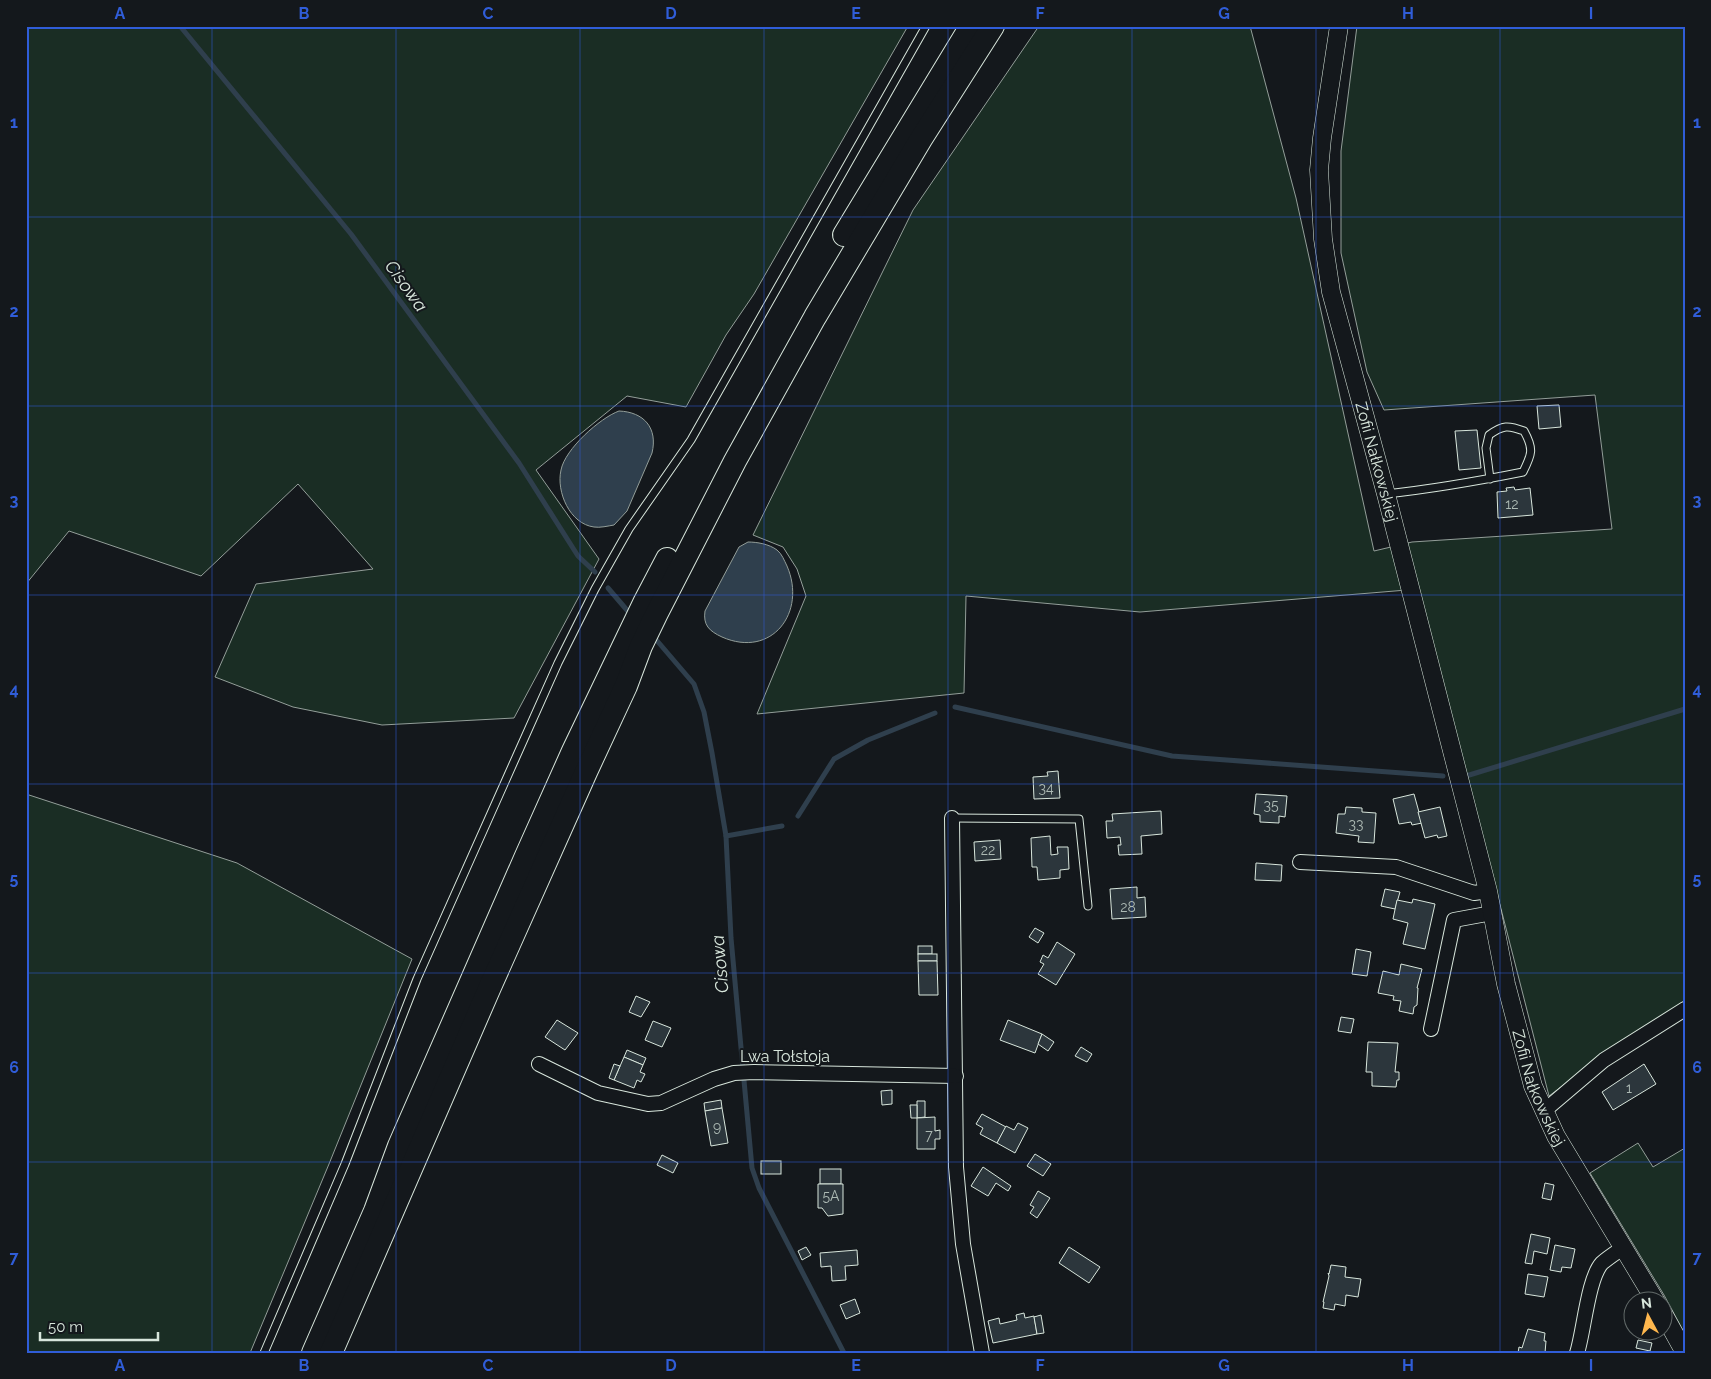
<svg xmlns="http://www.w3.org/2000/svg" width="1711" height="1379" viewBox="0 0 1711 1379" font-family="Raleway,sans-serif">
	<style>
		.green { fill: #1a2d24; stroke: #939e99 }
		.water { fill: #2f3f4d; stroke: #939e99 }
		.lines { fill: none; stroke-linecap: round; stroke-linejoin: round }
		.stream { stroke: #2f3f4d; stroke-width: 5 }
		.building { fill: #2c363c; stroke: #d8e6dc }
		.service-casing { stroke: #d8e6dc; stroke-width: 9 }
		.minor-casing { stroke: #d8e6dc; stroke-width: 16 }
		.tertiary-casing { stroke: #d8e6dc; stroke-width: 19 }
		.primary-casing { stroke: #d8e6dc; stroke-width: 24 }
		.service { stroke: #14181c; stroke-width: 7 }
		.minor { stroke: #14181c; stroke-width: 14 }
		.tertiary { stroke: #14181c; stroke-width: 18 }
		.primary { stroke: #14181c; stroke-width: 22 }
		.grid { fill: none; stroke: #305dd8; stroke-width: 1; stroke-opacity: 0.55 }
		.labels { text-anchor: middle; stroke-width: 4; stroke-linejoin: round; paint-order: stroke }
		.number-label { font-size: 14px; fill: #adbab4 }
		.street-label { font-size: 16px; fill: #d8e6dc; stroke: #14181c }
		.water-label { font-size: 18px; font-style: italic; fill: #d8e6dc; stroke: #14181c }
		.neatline { fill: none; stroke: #305dd8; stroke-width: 2 }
		.grid-label { font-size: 16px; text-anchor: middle; font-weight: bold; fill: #305dd8 }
	</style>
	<rect width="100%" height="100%" fill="#14181c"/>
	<!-- green -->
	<g class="green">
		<polygon points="26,26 908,26 754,294 726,335 686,407 627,396 536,470 599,559 514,718 382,725 293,707 215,677 256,584 373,569 298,484 201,576 69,531 26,584"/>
		<polygon points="1039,26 1250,26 1296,198 1374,551 1412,542 1612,529 1595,395 1384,410 1367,372 1341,253 1341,151 1357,26 1685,26 1685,1002 1609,1051 1549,1096 1419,589 1140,612 966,596 964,693 757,714 806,596 797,569 783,547 753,535 913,210"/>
		<polygon points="26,794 237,863 412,959 329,1164 250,1353 26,1353"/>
		<polygon points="1638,1143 1653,1167 1685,1148 1685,1334 1664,1295 1590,1173"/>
	</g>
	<!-- water -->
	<g class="water">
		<path d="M 619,411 C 644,412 658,428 652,453 L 627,511 L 614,525 C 608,526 600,528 594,527 C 570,524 556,492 561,470 C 565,449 600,418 619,411 Z"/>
		<path d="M 748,542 C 757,542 769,544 777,550 C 782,554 784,560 787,566 C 807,612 772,659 722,637 C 709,631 703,625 705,611 L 739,547 Z"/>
	</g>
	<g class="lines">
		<!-- stream -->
		<g class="stream">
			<polyline points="180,26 351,234 519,463 578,556 595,572"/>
			<polyline points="608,588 632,616"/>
			<polyline points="653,636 694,684 704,712 712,753 726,836 731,938 752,1168 759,1188 844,1353"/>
			<polyline points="955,707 1172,756 1443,776"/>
			<polyline points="1466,776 1685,709"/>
			<polyline points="798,816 834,759 868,740 935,713"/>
			<polyline points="726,836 782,826"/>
		</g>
	</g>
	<!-- building -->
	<g class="building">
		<polygon points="1559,405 1561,427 1539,429 1537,406"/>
		<polygon points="1477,430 1481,468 1459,470 1455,431"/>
		<polygon points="1514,487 1515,490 1530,488 1533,515 1498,518 1497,492 1507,491 1506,488"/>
		<polygon points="1058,771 1060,798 1034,799 1033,777 1048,776 1047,772"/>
		<polygon points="1256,794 1287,796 1285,817 1279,816 1279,823 1260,822 1260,815 1254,814"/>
		<polygon points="1414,794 1422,823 1412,825 1411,822 1399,824 1393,799"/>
		<polygon points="1346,807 1362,808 1362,812 1376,813 1374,843 1358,842 1359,836 1336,833 1338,814 1345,814"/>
		<polygon points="1440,807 1447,836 1438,838 1437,835 1425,838 1418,812"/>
		<polygon points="1161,811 1162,834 1141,836 1142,854 1119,855 1118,845 1121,845 1120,837 1107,838 1106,821 1113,821 1112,814"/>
		<polygon points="1050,836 1051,855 1058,854 1057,847 1068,847 1069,869 1060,870 1060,878 1038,880 1037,867 1032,867 1031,838"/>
		<polygon points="1000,840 1001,859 975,861 974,842"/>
		<polygon points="1256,863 1282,865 1281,881 1255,880"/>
		<polygon points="1137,887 1137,898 1145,897 1146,917 1112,919 1110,889"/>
		<polygon points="1385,889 1400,892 1395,909 1381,906"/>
		<polygon points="1413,899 1435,904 1425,949 1403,944 1408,923 1393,919 1397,900 1412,903"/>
		<polygon points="1035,928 1044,933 1038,943 1029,937"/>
		<polygon points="1057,942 1075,954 1056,985 1038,974 1044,964 1040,962 1043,955 1048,958"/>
		<rect x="918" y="946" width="14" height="8"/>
		<polygon points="1356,949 1371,952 1367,976 1352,974"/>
		<rect x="918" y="954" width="19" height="7"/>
		<polygon points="918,961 937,961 938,995 919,995"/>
		<polygon points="1401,964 1422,969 1417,988 1418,988 1417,1005 1414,1007 1413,1014 1399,1011 1401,1001 1393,1000 1394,996 1378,993 1383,971 1399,975"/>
		<polygon points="636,996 650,1002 641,1017 629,1012"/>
		<polygon points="1341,1017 1354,1019 1351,1033 1338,1031"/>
		<polygon points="557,1020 578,1033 565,1050 545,1037"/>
		<polygon points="1008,1020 1042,1034 1035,1053 1000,1040"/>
		<polygon points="653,1021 671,1028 662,1047 645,1040"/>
		<polygon points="1042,1034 1054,1042 1048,1051 1038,1044"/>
		<polygon points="1368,1042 1398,1043 1395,1072 1399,1072 1399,1080 1397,1080 1396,1087 1372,1086 1372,1072 1366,1072"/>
		<polygon points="1081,1047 1092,1054 1087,1062 1075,1056"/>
		<polygon points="627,1050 646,1058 643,1065 624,1057"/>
		<polygon points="624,1057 643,1065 640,1072 645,1074 641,1082 637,1080 634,1088 614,1080"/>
		<polygon points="614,1064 620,1066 614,1080 609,1078"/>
		<polygon points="1644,1064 1656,1084 1613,1110 1602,1092"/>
		<polygon points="892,1090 892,1104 882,1105 881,1091"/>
		<polygon points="721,1100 722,1108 705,1111 704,1103"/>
		<polygon points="917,1101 925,1101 925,1117 917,1118"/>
		<polygon points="910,1105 917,1105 917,1118 911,1118"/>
		<polygon points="722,1108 728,1143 711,1146 705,1111"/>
		<polygon points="982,1114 1006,1127 997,1143 980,1134 983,1128 976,1124"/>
		<polygon points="935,1117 935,1131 940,1130 940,1139 935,1139 935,1149 917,1149 917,1118"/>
		<polygon points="1018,1123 1028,1128 1015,1153 997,1143 1006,1126 1014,1130"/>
		<polygon points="1035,1154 1051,1164 1043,1176 1027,1166"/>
		<polygon points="662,1155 678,1163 673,1173 657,1165"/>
		<rect x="761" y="1161" width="20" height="13"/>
		<polygon points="983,1167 1011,1186 1008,1191 996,1183 988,1196 971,1186"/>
		<rect x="820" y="1169" width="21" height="15"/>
		<polygon points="1545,1183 1554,1185 1551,1200 1542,1198"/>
		<polygon points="818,1184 843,1184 843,1214 828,1216 822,1208 818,1208"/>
		<polygon points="1038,1191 1050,1198 1037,1218 1030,1213 1034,1207 1030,1205"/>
		<polygon points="1531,1234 1550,1238 1547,1254 1534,1251 1532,1264 1525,1263"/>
		<polygon points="1555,1245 1575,1249 1571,1268 1562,1267 1561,1272 1550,1270"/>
		<polygon points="806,1247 811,1255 802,1260 798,1251"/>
		<polygon points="1069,1247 1100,1267 1089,1283 1059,1263"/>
		<polygon points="857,1250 858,1265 845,1266 846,1280 832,1281 831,1266 821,1267 820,1253"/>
		<polygon points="1331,1265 1346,1267 1345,1277 1361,1279 1358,1297 1346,1295 1345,1306 1335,1304 1334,1310 1323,1308 1324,1302 1323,1302 1329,1276 1328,1273 1329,1274"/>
		<polygon points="1528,1274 1548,1277 1544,1297 1525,1294"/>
		<polygon points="855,1299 860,1313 846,1319 840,1305"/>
		<polygon points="1024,1313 1025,1318 1034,1316 1037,1334 993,1343 988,1321 999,1318 1000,1324 1017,1320 1016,1315"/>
		<polygon points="1041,1315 1044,1333 1037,1334 1034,1317"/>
		<polygon points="1528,1329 1545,1333 1544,1341 1546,1341 1545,1353 1518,1353 1519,1347 1522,1348"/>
		<polygon points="1638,1340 1652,1343 1650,1351 1636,1348"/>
	</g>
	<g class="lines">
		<!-- service casing -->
		<g class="service-casing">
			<g id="service">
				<path d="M 1386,494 C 1432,489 1478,481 1523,472 C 1532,454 1534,449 1524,431 C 1508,425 1503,425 1489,435 L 1486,448 L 1490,479"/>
				<polyline points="952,818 1079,819 1088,906"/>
				<polyline points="264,1353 345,1164 417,979 558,663 595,589 629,529 691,440 926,26"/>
			</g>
		</g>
		<!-- minor casing -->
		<g class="minor-casing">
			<g id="minor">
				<polyline points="952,818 956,1167 963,1244 982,1353"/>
				<polyline points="1300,862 1396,867 1474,893 1488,891"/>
				<polyline points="1431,1029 1454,920 1492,913"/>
				<polyline points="539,1064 598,1093 648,1104 661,1103 714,1079 734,1073 754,1072 956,1076"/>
				<polyline points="1544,1111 1604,1060 1685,1009"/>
				<path d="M 1577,1353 C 1584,1331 1588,1278 1602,1263 C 1609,1257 1617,1252 1624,1247"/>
			</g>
		</g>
		<!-- tertiary casing -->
		<g class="tertiary-casing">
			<g id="tertiary">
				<path id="s1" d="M 1339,26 L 1322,138 L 1319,170 L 1323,239 L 1331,292 L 1386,494 L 1488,891 L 1506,984 L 1533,1086 L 1556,1136 L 1656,1302"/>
				<polyline points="1664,1315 1685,1353"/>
			</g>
		</g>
		<!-- primary casing -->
		<g class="primary-casing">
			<g id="primary">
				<polyline points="844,235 971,26"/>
				<polyline points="313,1353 375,1211 399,1146 526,856 573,751 645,601 667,559"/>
				<polyline points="331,1353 490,987 586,772 626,686 641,646 657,613 735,461 815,317 921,139 993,26"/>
			</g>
		</g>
		<!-- service -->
		<use href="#service" class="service"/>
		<!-- minor -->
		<use href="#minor" class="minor"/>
		<!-- tertiary -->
		<use href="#tertiary" class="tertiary"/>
		<!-- primary -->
		<use href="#primary" class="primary"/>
	</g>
	<!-- grid -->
	<path class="grid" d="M 212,26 L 212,1353M 396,26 L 396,1353M 580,26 L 580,1353M 764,26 L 764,1353M 948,26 L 948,1353M 1132,26 L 1132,1353M 1316,26 L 1316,1353M 1500,26 L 1500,1353M 26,217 L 1685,217M 26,406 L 1685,406M 26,595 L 1685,595M 26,784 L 1685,784M 26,973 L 1685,973M 26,1162 L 1685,1162"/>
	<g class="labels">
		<!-- number labels -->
		<g class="number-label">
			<text x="1512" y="509">12</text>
			<text x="1046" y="793">34</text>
			<text x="1271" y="810">35</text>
			<text x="1356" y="829">33</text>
			<text x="988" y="855">22</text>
			<text x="1128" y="912">28</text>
			<text x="1629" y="1093">1</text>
			<text x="717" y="1132">9</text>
			<text x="929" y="1140">7</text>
			<text x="831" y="1201">5A</text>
		</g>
		<!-- street labels -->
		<g class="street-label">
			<text dy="6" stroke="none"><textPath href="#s1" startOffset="444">Zofii Nałkowskiej</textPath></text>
			<text x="785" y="1062">Lwa Tołstoja</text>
			<text dy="6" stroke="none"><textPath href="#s1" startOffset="1091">Zofii Nałkowskiej</textPath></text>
		</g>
		<!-- water labels -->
		<g class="water-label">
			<text transform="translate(406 286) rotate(54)" y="6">Cisowa</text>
			<text transform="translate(720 964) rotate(-95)" y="6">Cisowa</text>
		</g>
	</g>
	<!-- border -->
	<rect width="1711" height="1379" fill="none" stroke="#14181c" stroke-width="55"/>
	<!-- north arrow -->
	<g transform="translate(1648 1316) rotate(353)"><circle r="24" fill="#14181c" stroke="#626a69"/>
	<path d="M0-4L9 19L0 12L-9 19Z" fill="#ffb74d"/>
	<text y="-8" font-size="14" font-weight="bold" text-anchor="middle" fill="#d8e6dc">N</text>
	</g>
	<!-- scale -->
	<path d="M40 1332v8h118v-8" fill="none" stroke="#d8e6dc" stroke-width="2.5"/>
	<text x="48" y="1332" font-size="15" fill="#d8e6dc" stroke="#14181c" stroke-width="4" paint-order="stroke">50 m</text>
	<rect x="28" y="28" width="1656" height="1324" class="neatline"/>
	<g class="grid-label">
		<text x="120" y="19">A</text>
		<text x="304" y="19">B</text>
		<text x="488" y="19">C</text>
		<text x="671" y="19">D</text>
		<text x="856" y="19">E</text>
		<text x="1040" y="19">F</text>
		<text x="1224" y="19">G</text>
		<text x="1408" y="19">H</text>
		<text x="1591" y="19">I</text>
		<text x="14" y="128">1</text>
		<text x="1697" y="128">1</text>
		<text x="14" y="317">2</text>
		<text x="1697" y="317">2</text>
		<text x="14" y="506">3</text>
		<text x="1697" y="506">3</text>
		<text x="14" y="695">4</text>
		<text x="1697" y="695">4</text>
		<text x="14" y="884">5</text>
		<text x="1697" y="884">5</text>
		<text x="14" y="1073">6</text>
		<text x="1697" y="1073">6</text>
		<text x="14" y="1263">7</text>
		<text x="1697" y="1263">7</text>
		<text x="120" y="1371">A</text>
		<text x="304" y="1371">B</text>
		<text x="488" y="1371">C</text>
		<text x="671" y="1371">D</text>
		<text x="856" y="1371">E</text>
		<text x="1040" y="1371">F</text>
		<text x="1224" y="1371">G</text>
		<text x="1408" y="1371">H</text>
		<text x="1591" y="1371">I</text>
	</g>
</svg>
